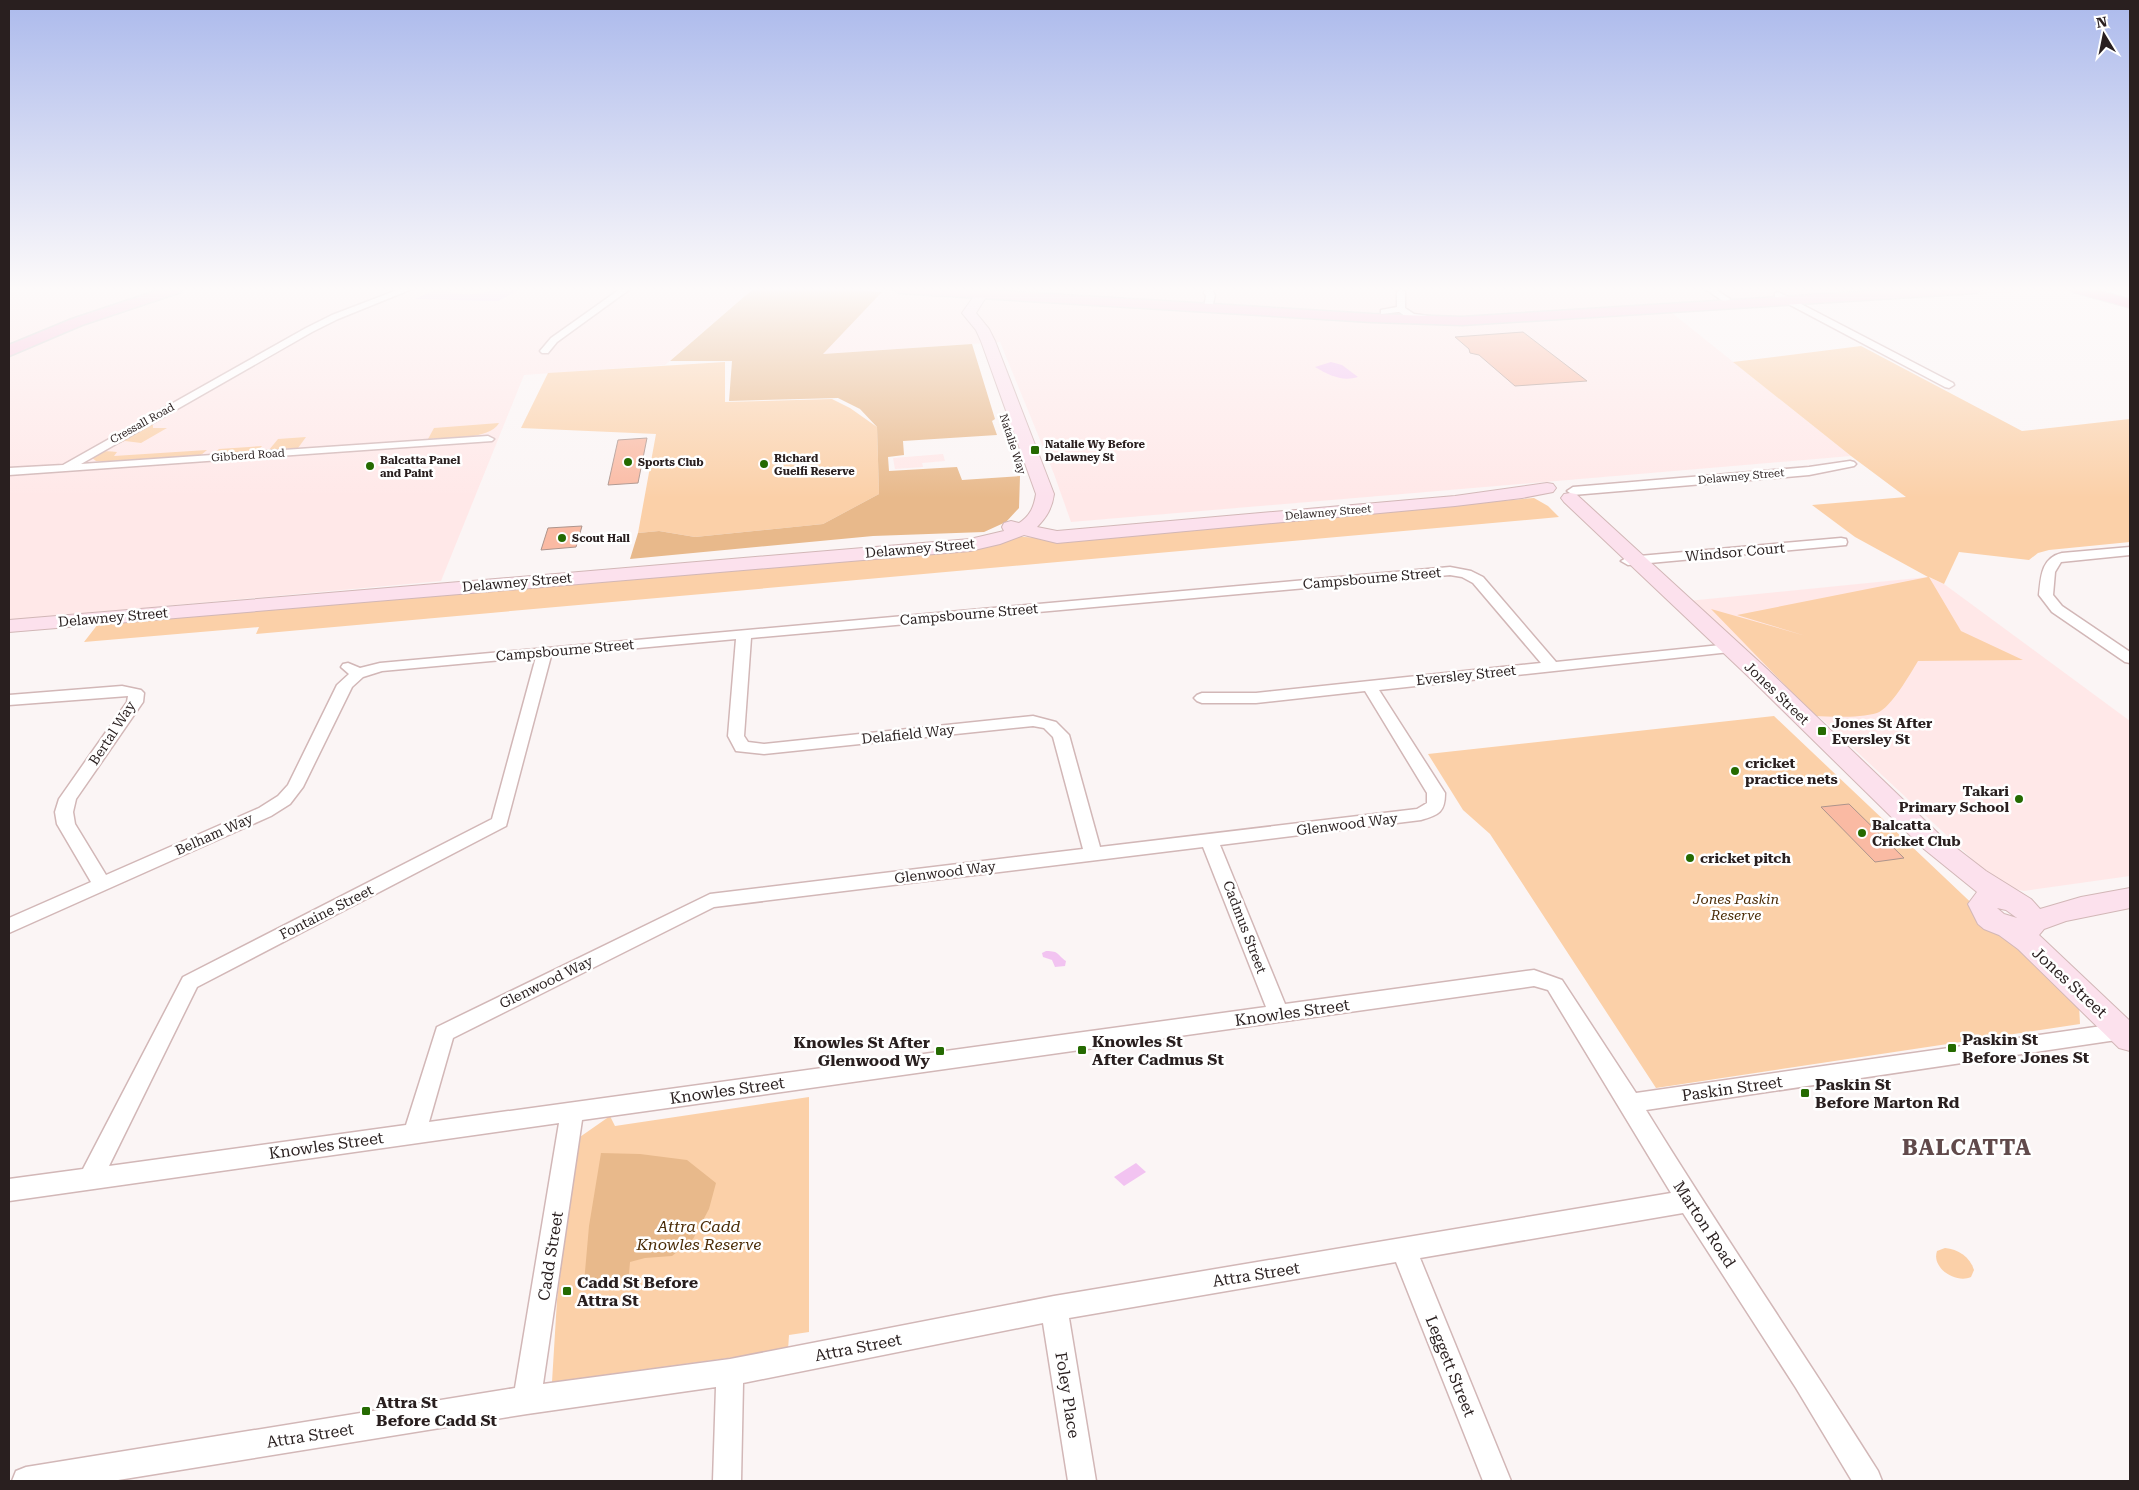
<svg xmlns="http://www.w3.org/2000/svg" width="2139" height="1490" viewBox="0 0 2139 1490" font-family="'Roboto Serif',serif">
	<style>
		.built { fill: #ffe8e8 }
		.green { fill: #fbd0a8 }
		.forest { fill: #e8b98b }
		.water { fill: #f2c3f1 }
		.building { fill: #fabaa3; stroke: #ad948c }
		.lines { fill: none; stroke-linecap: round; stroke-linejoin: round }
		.street-casing { stroke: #d2b7b7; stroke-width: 3 }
		.secondary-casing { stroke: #d2b7b7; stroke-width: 2 }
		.primary-casing { stroke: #d4d2d2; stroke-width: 3 }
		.highway-casing { stroke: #d4d2d2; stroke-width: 2 }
		.street { fill: #fff; fill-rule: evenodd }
		.secondary { fill: #fce1ed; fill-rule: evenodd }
		.primary { fill: #f9c2db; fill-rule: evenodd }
		.highway { fill: #f59ac3; fill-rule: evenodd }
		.poi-dot { fill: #256a01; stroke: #fff; stroke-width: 2 }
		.labels { text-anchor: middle; stroke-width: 5; stroke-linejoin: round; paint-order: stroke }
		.far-street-label { font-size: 11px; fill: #291f1f; stroke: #fff }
		.far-poi-label { font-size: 11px; font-weight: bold; fill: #291f1f; stroke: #fff; text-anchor: start }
		.street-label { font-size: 14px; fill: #291f1f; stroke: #fff }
		.poi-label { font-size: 14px; font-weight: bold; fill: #291f1f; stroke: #fff; text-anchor: start }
		.park-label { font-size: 14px; font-style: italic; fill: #4b2c07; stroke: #fff }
		.near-street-label { font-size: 16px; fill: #291f1f; stroke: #fff }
		.near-poi-label { font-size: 16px; font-weight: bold; fill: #291f1f; stroke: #fff; text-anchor: start }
		.near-park-label { font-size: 16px; font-style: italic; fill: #4b2c07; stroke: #fff }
		.near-district-label { font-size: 22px; font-weight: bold; letter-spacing: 1px; fill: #614a4b; stroke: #fff }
	</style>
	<rect width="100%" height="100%" fill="#fbf5f5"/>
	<!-- built -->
	<g class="built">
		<polygon points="9,289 753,289 665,365 524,375 441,581 9,620"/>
		<polygon points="836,289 2050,289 2052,290 1672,313 1851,456 1071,522 1054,474 1000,342 822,354 882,292"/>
		<polygon points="943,454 945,461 922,463 923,467 895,469 893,458"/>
		<polygon points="1928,577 1944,584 2130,721 2130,876 2024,891 2001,886 1824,721 1678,602"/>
	</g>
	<!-- green -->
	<g class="green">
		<path d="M 1861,346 L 2022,431 L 2130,419 L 2130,542 L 2049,550 L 2038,553 L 2029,560 L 1959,552 L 1944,584 L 1929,577 L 1961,631 L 2023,660 L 1918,661 C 1910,674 1891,708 1877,713 C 1861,718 1831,717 1815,716 L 1711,609 L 1806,636 L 1737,615 L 1928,577 L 1855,537 L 1812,505 L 1906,497 L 1851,456 L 1733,362 Z"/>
		<polygon points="725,362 725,402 832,399 850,408 877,427 879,494 823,524 695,537 659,531 638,533 656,434 521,428 548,373"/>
		<path d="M 499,423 C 490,440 445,438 428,439 L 434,428 Z"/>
		<polygon points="145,424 153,424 153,428 167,428 141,443 125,441 110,447"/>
		<polygon points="306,437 298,448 269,450 278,439"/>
		<polygon points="262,446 257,452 213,454 219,449"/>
		<path d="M 207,450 L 201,455 L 106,462 L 96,461 L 91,457 C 100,450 107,451 117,452 L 114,456 Z"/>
		<polygon points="1534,498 1548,506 1559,517 256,634 259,627 84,642 98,624 1013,536 1049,539"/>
		<polygon points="1774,716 2079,1005 2080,1024 1656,1088 1490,834 1463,810 1428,754"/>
		<polygon points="809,1097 809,1332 789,1335 788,1350 552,1382 557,1300 577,1139 610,1116 615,1126"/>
		<path d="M 1945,1248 C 1958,1249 1970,1257 1974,1270 L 1971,1277 C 1956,1284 1931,1268 1937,1251 Z"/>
	</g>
	<!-- forest -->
	<g class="forest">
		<polygon points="753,289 836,289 882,292 823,354 972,344 995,419 992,421 997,435 903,441 904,455 888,457 889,471 957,467 962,480 1020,476 1019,508 1006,522 984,532 873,536 630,559 638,533 659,531 695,537 823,524 879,494 877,427 860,409 838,398 729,401 732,361 670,361"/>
		<polygon points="601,1153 640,1154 687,1160 716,1183 709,1209 693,1239 672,1256 645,1258 630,1262 629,1274 603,1286 584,1283 589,1226"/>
	</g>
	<!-- water -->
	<g class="water">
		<path d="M 437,289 L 450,289 L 451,293 C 459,294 467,295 476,294 C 490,292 506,285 519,290 L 498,301 L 415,299 Z"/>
		<path d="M 1331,362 L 1342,365 L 1358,377 C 1342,382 1329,375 1315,367 Z"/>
		<path d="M 1046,951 C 1060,951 1057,955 1066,961 L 1065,966 L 1055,967 L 1052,960 L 1043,957 L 1042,953 Z"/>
		<polygon points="1136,1163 1146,1172 1124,1186 1114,1177"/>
	</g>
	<!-- building -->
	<g class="building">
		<polygon points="1523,332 1587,381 1515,386 1479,355 1470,353 1469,349 1455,337"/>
		<polygon points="647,438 638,483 608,485 618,440"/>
		<polygon points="582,526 576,547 541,550 548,528"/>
		<polygon points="1849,804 1904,858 1875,862 1821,807"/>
	</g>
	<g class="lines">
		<!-- street casing -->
		<g class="street-casing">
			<g id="street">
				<polygon points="400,289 412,289 338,319 312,332 81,464 488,436 494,439 492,441 9,475 9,468 63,465 306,328 332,315"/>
				<polygon points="620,289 630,289 557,342 548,353 542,353 540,351 551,338"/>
				<polygon points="1205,289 1213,289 1213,292 1215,295 1212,308 1208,311 1204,308 1206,296 1204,293"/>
				<polygon points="1401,289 1405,292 1405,308 1414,314 1435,317 1435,321 1408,318 1399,312 1381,314 1381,310 1397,307 1397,292"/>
				<polygon points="1705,289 1715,289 1730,299 1729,301 1723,301"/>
				<polygon points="1778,292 1953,383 1954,385 1949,388 1945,387 1775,297 1775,293"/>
				<polygon points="1850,461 1854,462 1856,464 1854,466 1809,475 1573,495 1567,491 1573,487 1809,467"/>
				<polygon points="1841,538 1846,539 1847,542 1846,545 1628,565 1621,561 1628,557"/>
				<path d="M 2130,547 L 2130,555 L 2061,562 L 2055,572 L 2053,595 L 2062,606 L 2130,652 L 2130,663 L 2125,662 L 2052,612 L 2039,595 C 2041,577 2041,558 2062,553 Z"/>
				<path d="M 1450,567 L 1471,571 L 1483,577 L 1556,662 L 1730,644 L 1735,645 L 1737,648 L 1735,651 L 1730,652 L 1379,690 L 1445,793 C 1445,812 1439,815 1421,820 L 1220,845 L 1285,1004 L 1534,970 L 1562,980 L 1636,1093 L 2130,1022 L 2130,1038 L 1646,1110 C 1721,1232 1802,1350 1878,1471 L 1882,1481 L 1852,1481 L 1796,1388 L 1683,1213 L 1420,1258 L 1511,1481 L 1483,1481 L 1396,1262 L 1069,1318 L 1096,1481 L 1068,1481 L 1043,1323 L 743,1383 L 741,1481 L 713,1481 L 716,1387 L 527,1414 L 112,1481 L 12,1481 L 16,1471 L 26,1467 L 515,1388 L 559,1123 L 9,1201 L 9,1179 L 83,1169 L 183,977 L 492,819 L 536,657 L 382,671 L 363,677 L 352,687 L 303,787 L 290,804 L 271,816 L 9,933 L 9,918 L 91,882 L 57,824 L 55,812 L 59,799 L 127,702 L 128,696 L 9,705 L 9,695 L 122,686 L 141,690 L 144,693 L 143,702 L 76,799 L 73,812 L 75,824 L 106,875 L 259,808 L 278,796 L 288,785 L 337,685 L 349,674 L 341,667 L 343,664 L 348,663 L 360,668 L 380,663 ZM 1450,575 L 1462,577 L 1473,583 L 1541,663 L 1256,693 L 1202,693 L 1197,695 L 1194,698 L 1197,701 L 1202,703 L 1256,703 L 1365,691 L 1427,793 L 1427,803 L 1417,809 L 1100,847 L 1069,735 L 1056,722 L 1033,716 L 764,744 L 748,742 L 744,736 L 751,638 ZM 736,639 L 728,736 L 736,751 L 764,754 L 1033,726 L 1044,728 L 1053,737 L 1083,849 L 710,894 L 437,1027 L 406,1125 L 109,1166 L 197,987 L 506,826 L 551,656 ZM 1203,847 L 1266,1007 L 429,1122 L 453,1038 L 714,907 ZM 1534,986 L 1548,990 L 1671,1193 L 1054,1296 L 730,1359 L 543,1384 L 582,1120 Z"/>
			</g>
		</g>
		<!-- secondary casing -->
		<g class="secondary-casing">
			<g id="secondary">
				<path d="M 979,289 L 991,289 L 976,313 L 989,329 L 995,341 L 1054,494 C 1052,508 1047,517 1037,527 L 1057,531 L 1455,496 L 1547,483 L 1553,484 L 1556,488 L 1553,492 L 1522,498 L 1455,506 L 1057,543 L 1024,535 L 1000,544 L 970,551 L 9,632 L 9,620 L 970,539 L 1004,531 L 1002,527 L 1004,523 L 1011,521 L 1019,523 C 1030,516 1034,507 1036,494 L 981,341 L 976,330 L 962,313 Z"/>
				<path d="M 1570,493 L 1576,494 L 1767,669 L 1942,837 L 1986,871 L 2031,899 L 2040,909 L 2081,897 L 2130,888 L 2130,908 L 2066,921 L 2044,929 L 2039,935 L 2130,1021 L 2130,1051 L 2119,1048 L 2018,949 L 1999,935 L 1984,929 L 1978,924 L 1968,904 L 1977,892 L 1924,849 L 1751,679 L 1564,502 L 1561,498 L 1564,494 ZM 1997,908 L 2006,910 L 2017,918 L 2004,914 Z"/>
			</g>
		</g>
		<!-- primary casing -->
		<g class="primary-casing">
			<g id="primary">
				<polygon points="162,289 183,289 181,292 82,325 9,356 9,345 72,319"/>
				<polygon points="892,289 969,289 1372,314 1462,317 1907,289 1983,289 1976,293 1462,325 1372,322 899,293"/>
			</g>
		</g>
		<!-- highway casing -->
		<g class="highway-casing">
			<polygon id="highway" points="2070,289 2093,289 2130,299 2130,308 2072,292"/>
		</g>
		<!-- street -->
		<use href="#street" class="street"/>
		<!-- secondary -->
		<use href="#secondary" class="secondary"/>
		<!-- primary -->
		<use href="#primary" class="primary"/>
		<!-- highway -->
		<use href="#highway" class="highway"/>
	</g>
	<!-- sky -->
	<linearGradient id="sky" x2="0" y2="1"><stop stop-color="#acbaec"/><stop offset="0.58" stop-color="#fdfafa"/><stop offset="1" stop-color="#fdfafa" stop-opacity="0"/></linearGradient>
	<rect width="2139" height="498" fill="url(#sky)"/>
	<!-- markers -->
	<g class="poi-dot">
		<rect x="1030" y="445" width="10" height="10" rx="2.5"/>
		<circle cx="628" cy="462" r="5"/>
		<circle cx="764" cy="464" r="5"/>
		<circle cx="370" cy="466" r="5"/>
		<circle cx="562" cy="538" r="5"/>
		<rect x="1817" y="726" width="10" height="10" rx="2.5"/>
		<circle cx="1735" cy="771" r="5"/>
		<circle cx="2019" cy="799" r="5"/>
		<circle cx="1862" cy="833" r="5"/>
		<circle cx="1690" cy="858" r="5"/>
		<rect x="1947" y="1043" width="10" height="10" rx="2.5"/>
		<rect x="1077" y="1045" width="10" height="10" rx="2.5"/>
		<rect x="935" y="1046" width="10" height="10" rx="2.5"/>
		<rect x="1800" y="1088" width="10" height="10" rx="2.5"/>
		<rect x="562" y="1286" width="10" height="10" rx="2.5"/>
		<rect x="361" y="1406" width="10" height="10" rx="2.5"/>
	</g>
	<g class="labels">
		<!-- far-street labels -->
		<g class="far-street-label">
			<text transform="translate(142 423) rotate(-29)" y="4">Cressall Road</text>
			<text transform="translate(1013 444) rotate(72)" y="4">Natalie Way</text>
			<text transform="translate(248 455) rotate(-4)" y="4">Gibberd Road</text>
			<text transform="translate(1741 476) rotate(-5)" y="4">Delawney Street</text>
			<text transform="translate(1328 512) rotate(-5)" y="4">Delawney Street</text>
		</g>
		<!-- far-poi labels -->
		<g class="far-poi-label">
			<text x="1045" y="448">Natalie Wy Before<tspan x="1045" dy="13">Delawney St</tspan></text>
			<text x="774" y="462">Richard<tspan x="774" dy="13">Guelfi Reserve</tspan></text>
			<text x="380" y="464">Balcatta Panel<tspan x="380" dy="13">and Paint</tspan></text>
			<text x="638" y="466">Sports Club</text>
			<text x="572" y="542">Scout Hall</text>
		</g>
		<!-- street labels -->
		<g class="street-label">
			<text transform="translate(920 548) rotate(-5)" y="5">Delawney Street</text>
			<text transform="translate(1735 552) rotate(-5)" y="5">Windsor Court</text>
			<text transform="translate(1372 578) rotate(-5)" y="5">Campsbourne Street</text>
			<text transform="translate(517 582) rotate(-5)" y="5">Delawney Street</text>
			<text transform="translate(969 614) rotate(-5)" y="5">Campsbourne Street</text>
			<text transform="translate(113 617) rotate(-5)" y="5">Delawney Street</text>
			<text transform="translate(565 650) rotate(-5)" y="5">Campsbourne Street</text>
			<text transform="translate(1466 675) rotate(-6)" y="5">Eversley Street</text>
			<text transform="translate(1777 693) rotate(44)" y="5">Jones Street</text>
			<text transform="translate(112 733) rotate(-57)" y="5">Bertal Way</text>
			<text transform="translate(908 734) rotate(-6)" y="5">Delafield Way</text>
			<text transform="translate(1347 824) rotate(-7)" y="5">Glenwood Way</text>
			<text transform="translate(214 834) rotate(-24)" y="5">Belham Way</text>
			<text transform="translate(945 872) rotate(-7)" y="5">Glenwood Way</text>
			<text transform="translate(326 912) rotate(-27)" y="5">Fontaine Street</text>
			<text transform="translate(1245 927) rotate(69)" y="5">Cadmus Street</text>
			<text transform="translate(546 982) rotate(-26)" y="5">Glenwood Way</text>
		</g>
		<!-- poi labels -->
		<g class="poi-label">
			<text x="1832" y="728">Jones St After<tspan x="1832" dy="16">Eversley St</tspan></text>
			<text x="1745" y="768">cricket<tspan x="1745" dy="16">practice nets</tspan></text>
			<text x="2009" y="796" text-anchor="end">Takari<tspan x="2009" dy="16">Primary School</tspan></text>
			<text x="1872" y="830">Balcatta<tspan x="1872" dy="16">Cricket Club</tspan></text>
			<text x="1700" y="863">cricket pitch</text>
		</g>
		<!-- park labels -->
		<g class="park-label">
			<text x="1736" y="904">Jones Paskin<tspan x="1736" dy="16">Reserve</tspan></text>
		</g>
		<!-- near-street labels -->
		<g class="near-street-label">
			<text transform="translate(2070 982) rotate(43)" y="6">Jones Street</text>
			<text transform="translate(1292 1012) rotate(-8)" y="6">Knowles Street</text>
			<text transform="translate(1732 1088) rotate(-8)" y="6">Paskin Street</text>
			<text transform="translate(727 1090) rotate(-8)" y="6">Knowles Street</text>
			<text transform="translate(326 1145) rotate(-8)" y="6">Knowles Street</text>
			<text transform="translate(1705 1224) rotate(57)" y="6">Marton Road</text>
			<text transform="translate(550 1256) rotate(-81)" y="6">Cadd Street</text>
			<text transform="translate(1256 1274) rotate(-9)" y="6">Attra Street</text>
			<text transform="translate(858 1347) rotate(-11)" y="6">Attra Street</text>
			<text transform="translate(1451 1366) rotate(68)" y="6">Leggett Street</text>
			<text transform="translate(1068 1395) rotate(81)" y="6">Foley Place</text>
			<text transform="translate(310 1435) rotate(-9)" y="6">Attra Street</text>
		</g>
		<!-- near-poi labels -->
		<g class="near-poi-label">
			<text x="1962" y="1045">Paskin St<tspan x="1962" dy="18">Before Jones St</tspan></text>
			<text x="1092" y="1047">Knowles St<tspan x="1092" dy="18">After Cadmus St</tspan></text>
			<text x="930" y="1048" text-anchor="end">Knowles St After<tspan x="930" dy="18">Glenwood Wy</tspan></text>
			<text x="1815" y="1090">Paskin St<tspan x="1815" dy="18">Before Marton Rd</tspan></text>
			<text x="577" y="1288">Cadd St Before<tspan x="577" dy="18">Attra St</tspan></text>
			<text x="376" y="1408">Attra St<tspan x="376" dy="18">Before Cadd St</tspan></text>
		</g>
		<!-- near-park labels -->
		<g class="near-park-label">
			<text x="699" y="1232">Attra Cadd<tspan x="699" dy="18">Knowles Reserve</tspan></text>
		</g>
		<!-- near-district labels -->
		<g class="near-district-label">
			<text x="1967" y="1155">BALCATTA</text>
		</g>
	</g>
	<!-- border -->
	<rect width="2139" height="1490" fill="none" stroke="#291f1f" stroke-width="20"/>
	<!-- north arrow -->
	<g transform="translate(2104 35) rotate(350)" stroke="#ffffff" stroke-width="4" paint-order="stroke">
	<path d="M0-4L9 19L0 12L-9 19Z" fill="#291f1f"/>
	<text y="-8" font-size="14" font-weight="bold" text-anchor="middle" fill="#291f1f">N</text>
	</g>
</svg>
